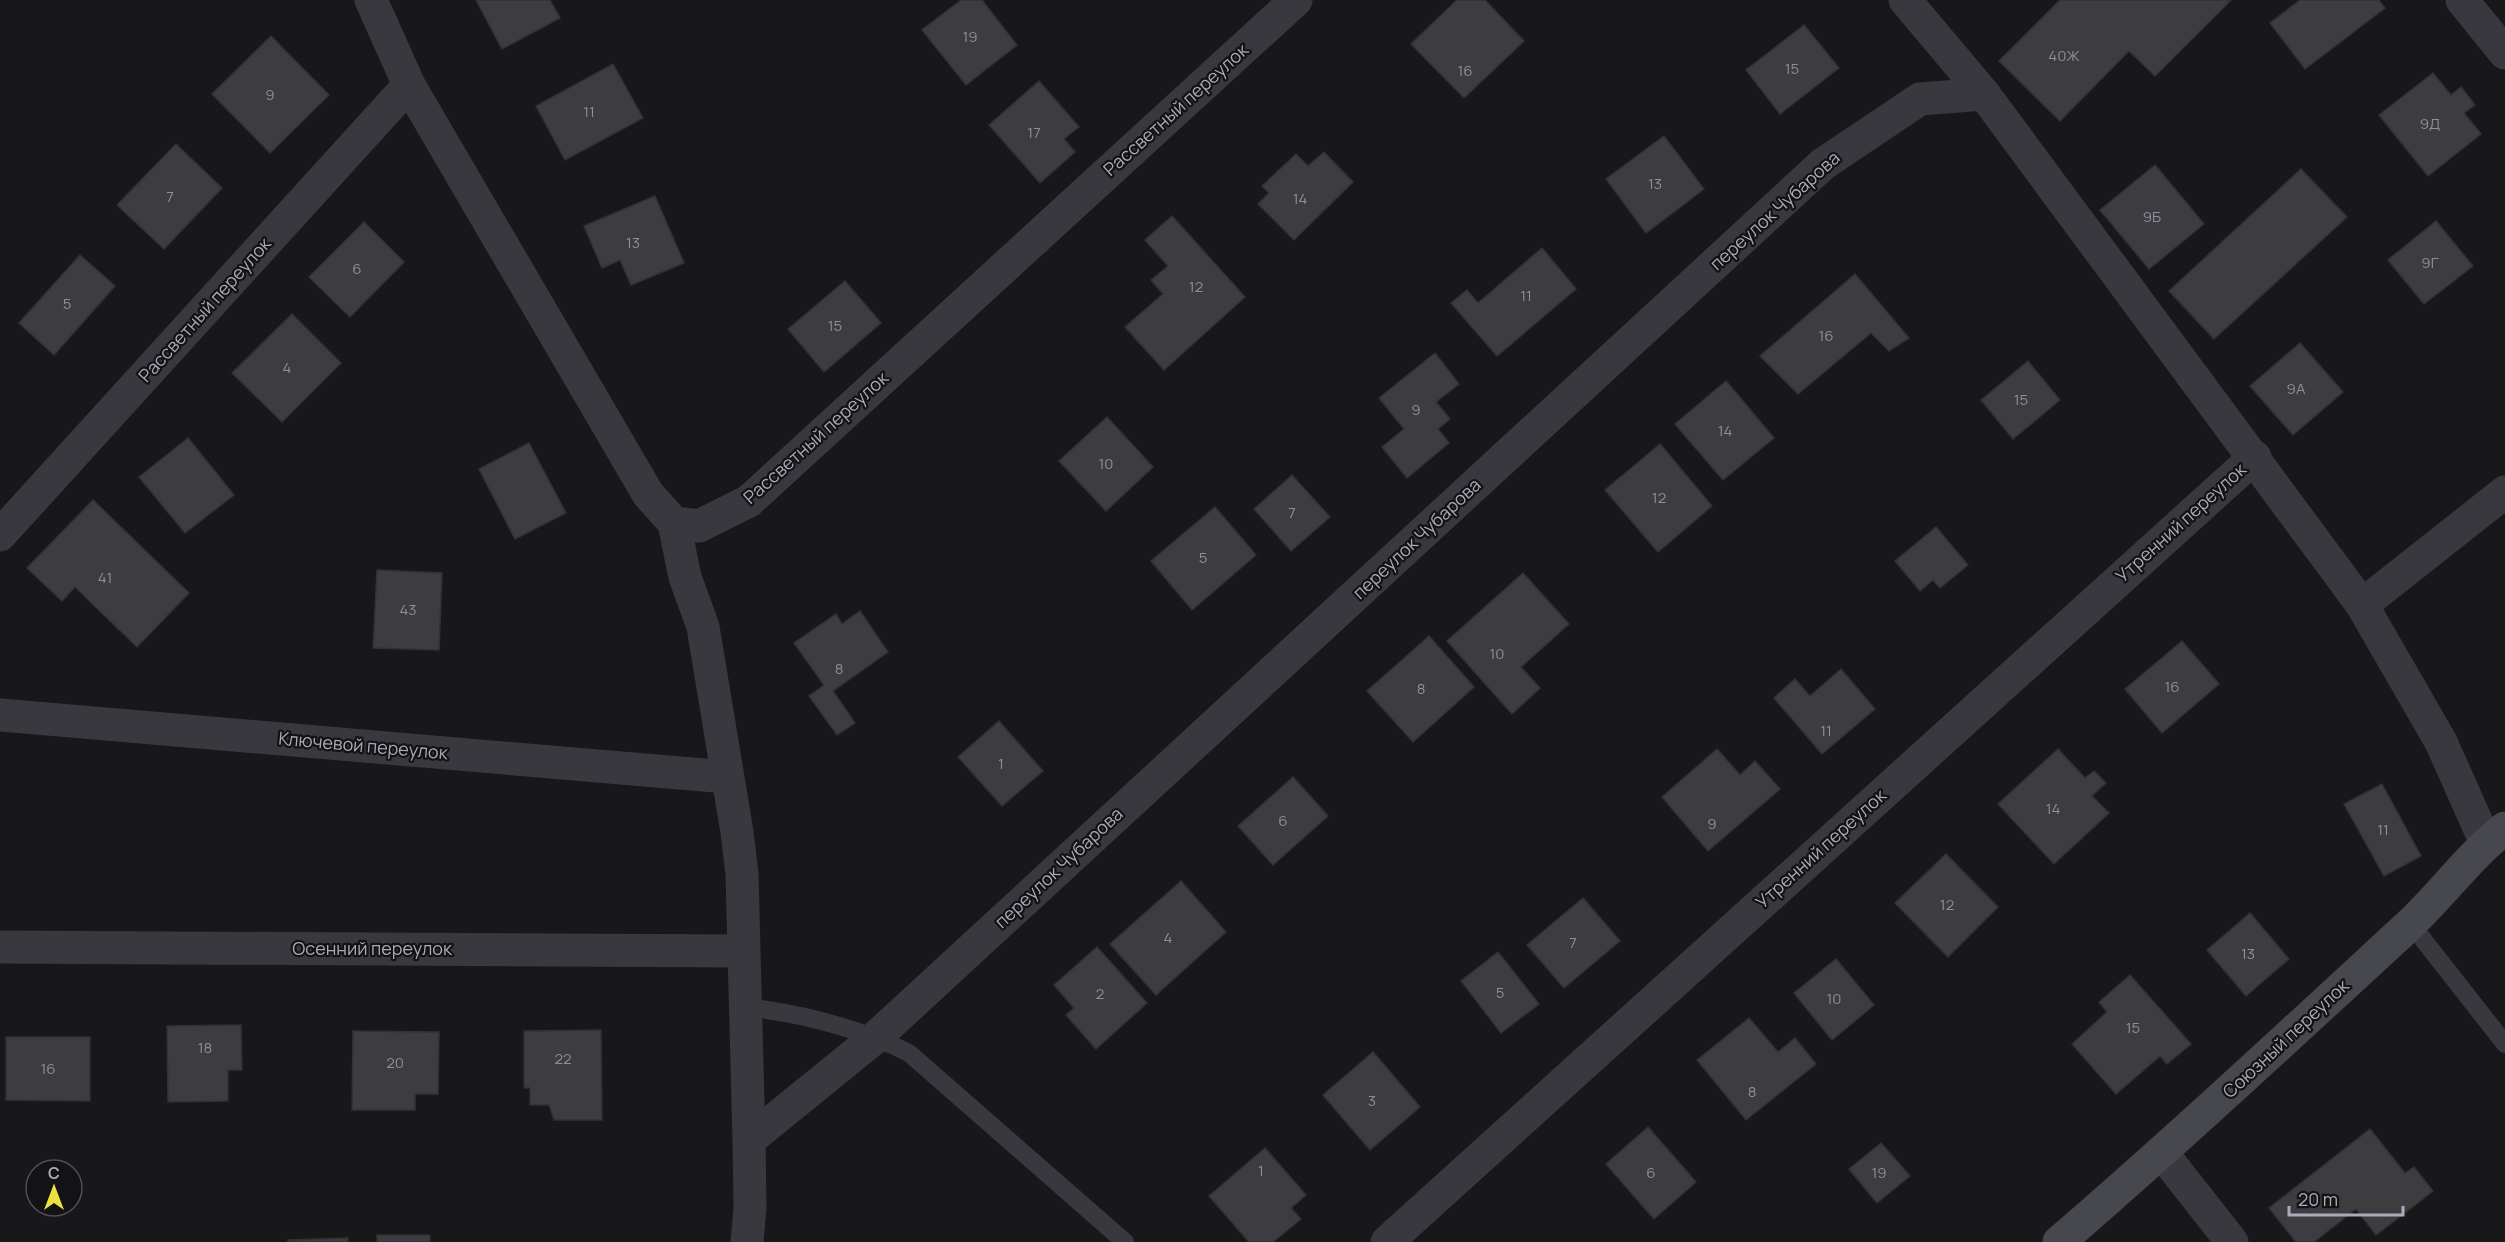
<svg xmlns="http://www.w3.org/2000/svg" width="2505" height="1242" viewBox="0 0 2505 1242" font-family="Manrope,sans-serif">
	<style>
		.building { fill: #3d3c40; stroke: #333135; stroke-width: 1.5 }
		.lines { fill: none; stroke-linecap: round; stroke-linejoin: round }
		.lane { stroke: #39383e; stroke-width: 18 }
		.street { stroke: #39383e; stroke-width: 33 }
		.secondary { stroke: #47474e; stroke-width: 33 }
		.labels { text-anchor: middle; stroke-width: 4.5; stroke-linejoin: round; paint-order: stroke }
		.number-label { font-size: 15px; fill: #8f8e9a }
		.street-label { font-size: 18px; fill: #aaaab8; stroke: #131214 }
	</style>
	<rect width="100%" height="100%" fill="#181719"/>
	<!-- building -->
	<g class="building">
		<polygon points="476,0 550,0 560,18 502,49"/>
		<polygon points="961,0 982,0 1017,45 966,85 922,30"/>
		<polygon points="1457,0 1485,0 1524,41 1464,98 1411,44"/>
		<polygon points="2060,0 2231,0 2155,76 2129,51 2060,121 1999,61"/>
		<polygon points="2300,0 2379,0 2385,8 2305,69 2270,23"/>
		<polygon points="1804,25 1839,68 1780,114 1746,70"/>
		<polygon points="271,36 329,95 270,153 212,94"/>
		<polygon points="613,64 643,118 565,160 536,106"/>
		<polygon points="2433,73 2451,95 2461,87 2475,105 2464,113 2481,134 2428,176 2379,115"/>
		<polygon points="1039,81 1079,127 1064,139 1075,152 1040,183 989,125"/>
		<polygon points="1664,136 1704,189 1646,233 1606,179"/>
		<polygon points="176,144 222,188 164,249 117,205"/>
		<polygon points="1324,152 1353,182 1294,240 1258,204 1269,193 1262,186 1296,154 1308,166"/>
		<polygon points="2155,165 2204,224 2149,269 2100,210"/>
		<polygon points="2301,169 2347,217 2214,339 2169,291"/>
		<polygon points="655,196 684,263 631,285 620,260 602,268 584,226"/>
		<polygon points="1172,216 1245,297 1164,370 1125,327 1163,294 1151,280 1168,266 1145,240"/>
		<polygon points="2436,221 2473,266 2424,304 2388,260"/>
		<polygon points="364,222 404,262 350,317 309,277"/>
		<polygon points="1542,248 1576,289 1497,356 1451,303 1467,290 1478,303"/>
		<polygon points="80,255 115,286 54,355 19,323"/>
		<polygon points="1855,274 1909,338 1889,351 1871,333 1798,394 1760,356"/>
		<polygon points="845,281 881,323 824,372 788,329"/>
		<polygon points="292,314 341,363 282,422 232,373"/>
		<polygon points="2300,343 2343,392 2293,435 2250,386"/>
		<polygon points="1435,353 1459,384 1436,402 1450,419 1438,429 1449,443 1407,478 1382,447 1404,429 1379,398"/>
		<polygon points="2028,361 2060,400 2013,439 1981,400"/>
		<polygon points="1726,381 1774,438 1723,480 1675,424"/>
		<polygon points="1107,417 1153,467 1106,511 1059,461"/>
		<polygon points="188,438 234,495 185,533 139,477"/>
		<polygon points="529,443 566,513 515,539 479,469"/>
		<polygon points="1660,444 1712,506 1658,552 1605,490"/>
		<polygon points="1292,475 1330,517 1291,551 1254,509"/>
		<polygon points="93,500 189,593 137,647 75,587 62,601 27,568"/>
		<polygon points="1215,507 1256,555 1192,610 1151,561"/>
		<polygon points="1936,527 1968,565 1940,588 1933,580 1920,591 1895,561"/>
		<polygon points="377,570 442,573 439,650 373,648"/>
		<polygon points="1523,573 1569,624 1521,667 1540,688 1512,714 1447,641"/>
		<polygon points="860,611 888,652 833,691 855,723 837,735 809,696 824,685 794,643 836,614 842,624"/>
		<polygon points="1429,636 1474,687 1413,742 1367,691"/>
		<polygon points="2182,641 2219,684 2162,733 2125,689"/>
		<polygon points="1841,669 1875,709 1822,754 1774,698 1795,679 1810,696"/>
		<polygon points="999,721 1043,771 1002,806 958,757"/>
		<polygon points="1717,749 1740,775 1755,761 1780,789 1708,851 1662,797"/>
		<polygon points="2058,749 2085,778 2094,771 2106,783 2092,796 2109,813 2054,864 1998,804"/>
		<polygon points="1293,777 1328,816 1273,865 1238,826"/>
		<polygon points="2382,784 2421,856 2384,876 2344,804"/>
		<polygon points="1946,854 1998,907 1948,957 1895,903"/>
		<polygon points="1181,881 1226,932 1156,995 1110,944"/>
		<polygon points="1583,898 1620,941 1564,988 1527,945"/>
		<polygon points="2250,913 2289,959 2246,996 2207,950"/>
		<polygon points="1097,947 1147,1003 1096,1049 1066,1015 1074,1008 1054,985"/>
		<polygon points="1498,952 1539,1004 1501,1033 1461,981"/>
		<polygon points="1836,959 1874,1005 1832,1040 1794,993"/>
		<polygon points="2130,975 2191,1044 2167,1064 2160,1056 2116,1094 2072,1044 2107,1012 2099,1002"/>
		<polygon points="1749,1018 1778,1052 1795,1038 1816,1064 1746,1120 1697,1060"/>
		<polygon points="241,1025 242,1070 228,1070 228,1101 168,1102 167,1026"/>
		<polygon points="601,1030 602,1120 554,1120 549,1105 530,1105 530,1088 524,1088 524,1031"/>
		<polygon points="353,1031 439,1032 438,1094 415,1094 415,1110 352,1110"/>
		<polygon points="6,1037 90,1037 90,1101 6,1100"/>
		<polygon points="1373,1052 1420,1107 1370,1150 1323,1095"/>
		<polygon points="1648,1127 1696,1182 1654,1219 1606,1164"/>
		<polygon points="2370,1129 2405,1173 2414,1167 2433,1191 2376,1235 2356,1209 2314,1242 2296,1242 2269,1208"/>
		<polygon points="1881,1143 1910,1176 1877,1203 1849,1169"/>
		<polygon points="1265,1148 1306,1195 1291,1208 1301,1219 1273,1242 1249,1242 1209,1196"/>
		<rect x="377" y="1235" width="53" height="7"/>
		<polygon points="348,1238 348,1242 288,1242 288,1240"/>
	</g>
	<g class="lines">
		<!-- lane -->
		<g class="lane">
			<polyline points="2411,924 2505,1044"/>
			<path d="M 746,1007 C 802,1014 859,1028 909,1053 L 1125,1242"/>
		</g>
		<!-- street -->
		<g class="street">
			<polyline points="371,0 409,85 648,494 674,523 699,526 749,501 1296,0"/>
			<polyline points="1905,0 1984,94 2362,605 2441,742 2486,843"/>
			<polyline points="2462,0 2505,53"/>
			<polyline points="674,523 685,577 703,627 737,832 742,874 749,1140 750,1208 747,1242"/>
			<polyline points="0,535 409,85"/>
			<polyline points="2362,605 2505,492"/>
			<polyline points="0,715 727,777"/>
			<polyline points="0,947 743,951"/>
			<polyline points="749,1140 876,1037 1823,164 1920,99 1984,94"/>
			<polyline points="2162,1153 2232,1242"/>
			<polyline points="1387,1242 2255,457"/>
		</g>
		<!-- secondary -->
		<path class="secondary" d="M 2059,1242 C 2177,1140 2291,1034 2406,928 C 2441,896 2468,857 2505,828"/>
	</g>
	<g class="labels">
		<!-- number labels -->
		<g class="number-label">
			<text x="970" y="42">19</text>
			<text x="2064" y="61">40Ж</text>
			<text x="1792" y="74">15</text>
			<text x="1465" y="76">16</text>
			<text x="270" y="100">9</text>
			<text x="589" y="117">11</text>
			<text x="2430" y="129">9Д</text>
			<text x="1034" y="138">17</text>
			<text x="1655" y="189">13</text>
			<text x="170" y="202">7</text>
			<text x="1300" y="204">14</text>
			<text x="2152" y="222">9Б</text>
			<text x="633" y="248">13</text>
			<text x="2430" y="268">9Г</text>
			<text x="357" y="274">6</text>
			<text x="1196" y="292">12</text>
			<text x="1526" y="301">11</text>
			<text x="67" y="309">5</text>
			<text x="835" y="331">15</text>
			<text x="1826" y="341">16</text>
			<text x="287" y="373">4</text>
			<text x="2296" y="394">9А</text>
			<text x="2021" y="405">15</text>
			<text x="1416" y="415">9</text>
			<text x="1725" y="436">14</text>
			<text x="1106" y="469">10</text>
			<text x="1659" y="503">12</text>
			<text x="1292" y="518">7</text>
			<text x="1203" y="563">5</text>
			<text x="105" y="583">41</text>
			<text x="408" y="615">43</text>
			<text x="1497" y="659">10</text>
			<text x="839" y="674">8</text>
			<text x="2172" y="692">16</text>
			<text x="1421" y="694">8</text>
			<text x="1826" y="736">11</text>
			<text x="1001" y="769">1</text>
			<text x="2053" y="814">14</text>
			<text x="1283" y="826">6</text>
			<text x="1712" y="829">9</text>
			<text x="2383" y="835">11</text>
			<text x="1947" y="910">12</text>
			<text x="1168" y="943">4</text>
			<text x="1573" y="948">7</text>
			<text x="2248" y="959">13</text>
			<text x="1500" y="998">5</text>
			<text x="1100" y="999">2</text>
			<text x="1834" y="1004">10</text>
			<text x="2133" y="1033">15</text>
			<text x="205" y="1053">18</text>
			<text x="563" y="1064">22</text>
			<text x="395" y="1068">20</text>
			<text x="48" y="1074">16</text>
			<text x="1752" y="1097">8</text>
			<text x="1372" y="1106">3</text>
			<text x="1261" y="1176">1</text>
			<text x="1651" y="1178">6</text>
			<text x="1879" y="1178">19</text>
		</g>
		<!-- street labels -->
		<g class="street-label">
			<text transform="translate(1176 110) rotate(-42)" y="6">Рассветный переулок</text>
			<text transform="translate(1775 211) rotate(-42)" y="6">переулок Чубарова</text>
			<text transform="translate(205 310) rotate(-48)" y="6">Рассветный переулок</text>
			<text transform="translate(816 438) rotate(-42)" y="6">Рассветный переулок</text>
			<text transform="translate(2181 523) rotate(-42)" y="6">Утренний переулок</text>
			<text transform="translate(1417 539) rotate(-43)" y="6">переулок Чубарова</text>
			<text transform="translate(363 746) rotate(5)" y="6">Ключевой переулок</text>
			<text transform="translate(1821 849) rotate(-42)" y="6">Утренний переулок</text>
			<text transform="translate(1059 868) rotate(-43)" y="6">переулок Чубарова</text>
			<text x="372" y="955">Осенний переулок</text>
			<text transform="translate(2286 1039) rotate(-43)" y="6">Союзный переулок</text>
		</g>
	</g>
	<!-- north arrow -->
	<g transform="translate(54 1188)"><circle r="28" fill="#131214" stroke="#4f4f56" stroke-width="1.5"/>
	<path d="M0-4.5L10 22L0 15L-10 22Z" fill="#eae23f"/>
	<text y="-9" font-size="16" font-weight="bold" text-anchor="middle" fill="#aaaab8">С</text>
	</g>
	<!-- scale -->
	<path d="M2289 1206v9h114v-9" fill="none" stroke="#aaaab8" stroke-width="3"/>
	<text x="2298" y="1206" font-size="18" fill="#aaaab8" stroke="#131214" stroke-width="4.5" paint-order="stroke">20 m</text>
</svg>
